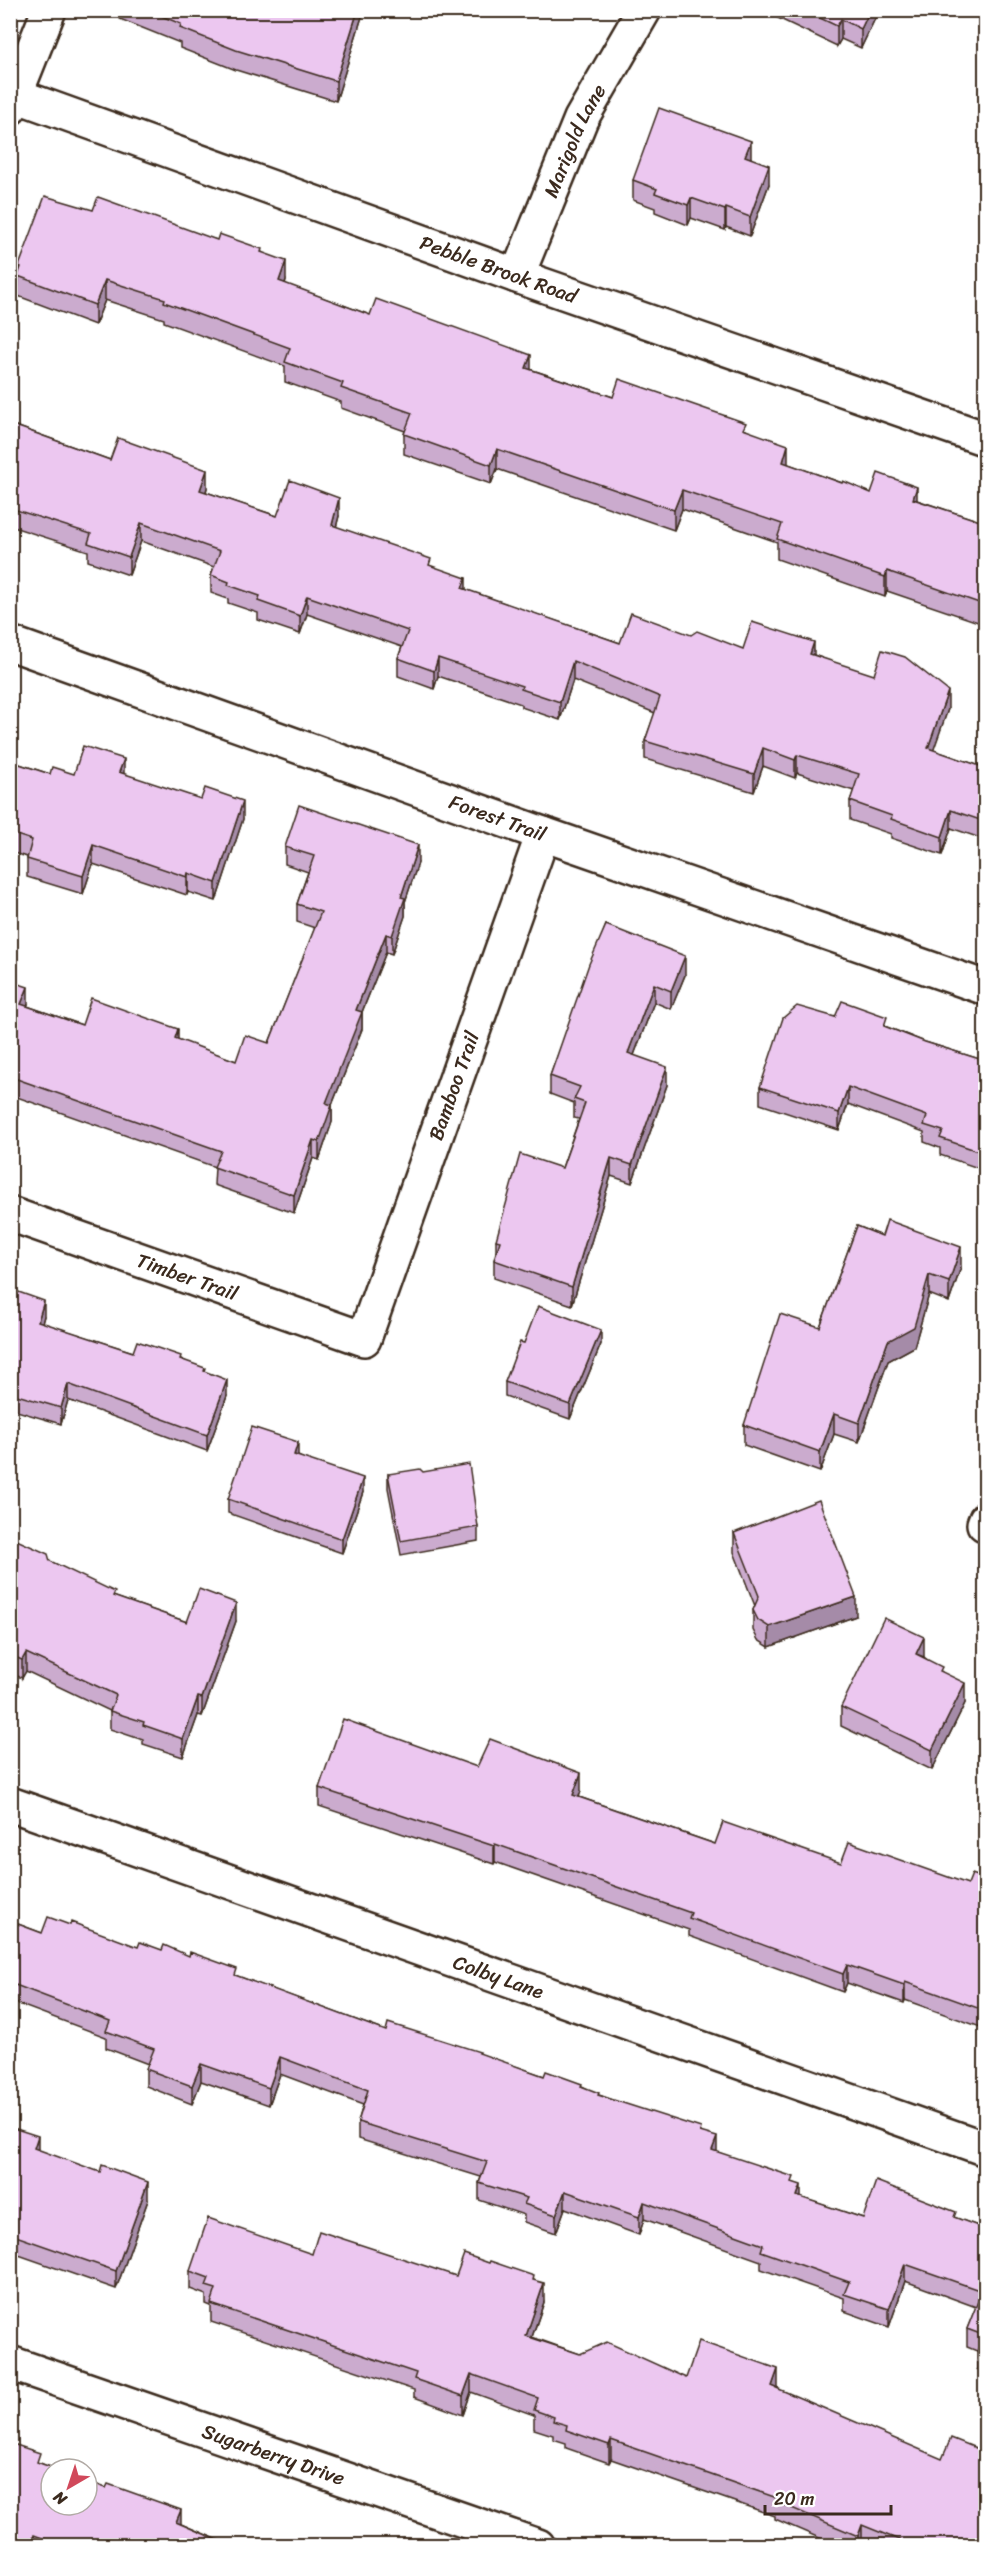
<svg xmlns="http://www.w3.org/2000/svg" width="996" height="2556" viewBox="0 0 996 2556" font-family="Sriracha,sans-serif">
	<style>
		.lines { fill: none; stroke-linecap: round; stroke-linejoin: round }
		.minor-casing { stroke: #3b2a1e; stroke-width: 38 }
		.minor { stroke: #fff; stroke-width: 33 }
		.wall { fill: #cbabce; stroke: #3b2a1e; stroke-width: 1.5 }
		.shaded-wall { fill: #a58ba8; stroke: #3b2a1e; stroke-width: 1.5 }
		.building { fill: #ecc7f0; stroke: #3b2a1e; stroke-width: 1.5 }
		.labels { text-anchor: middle; stroke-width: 5; stroke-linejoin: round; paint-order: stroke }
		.street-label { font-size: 20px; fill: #3b2a1e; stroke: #fff }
	</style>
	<rect width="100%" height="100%" fill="#fff"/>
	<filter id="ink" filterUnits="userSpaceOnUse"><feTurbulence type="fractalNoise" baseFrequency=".0167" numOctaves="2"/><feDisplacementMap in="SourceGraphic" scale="12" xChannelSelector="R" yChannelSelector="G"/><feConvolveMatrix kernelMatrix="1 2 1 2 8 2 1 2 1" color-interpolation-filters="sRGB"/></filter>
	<g filter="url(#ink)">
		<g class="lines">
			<!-- minor casing -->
			<g class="minor-casing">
				<g id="minor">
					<path id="s1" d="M 15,95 L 517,276 L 986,439"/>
					<polyline points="10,108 49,10"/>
					<path id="s2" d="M 517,276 L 581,119 L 644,10"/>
					<path id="s3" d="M 10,643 L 543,834 L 986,988"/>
					<path id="s4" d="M 10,1214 L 364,1339 L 543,834"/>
					<polyline points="984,1524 986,1519"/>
					<path id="s5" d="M 10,1804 L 986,2149"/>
					<path id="s6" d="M 10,2363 L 538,2546"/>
				</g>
			</g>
			<!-- minor -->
			<use href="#minor" class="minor"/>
		</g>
		<!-- wall -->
		<g class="wall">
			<polygon points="120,10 364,10 336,101 236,70 180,48 180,43 120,19"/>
			<polygon points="761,10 879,10 861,48 841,39 837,46"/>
			<polygon points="751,158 769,184 750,236 726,227 725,230 691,218 688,225 655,212 655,208 633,200 633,180"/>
			<polygon points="93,210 217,240 262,252 286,280 285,284 370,315 613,397 746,430 788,464 871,493 917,500 986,523 986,630 984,629 984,624 887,591 885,597 777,559 777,542 682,509 674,530 497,469 491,484 404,454 404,434 405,431 341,408 341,402 285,382 285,366 164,322 164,319 105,300 95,325 18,296 19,266"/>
			<polygon points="10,424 110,460 207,488 206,492 277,516 339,516 336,527 431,566 466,590 620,643 691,635 743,649 814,655 948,709 933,750 986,768 986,840 951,828 942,855 891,838 891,834 850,820 850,801 854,791 797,773 795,778 763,766 754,792 645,759 645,741 655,713 573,680 560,720 521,707 521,704 438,676 434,689 398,676 398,658 402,647 307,614 300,634 258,620 258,613 228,603 228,599 211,593 211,575 214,567 141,541 129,575 88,561 88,551 10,526"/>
			<polygon points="10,761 50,774 124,774 243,819 216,901 188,892 187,895 93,864 83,894 27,877 27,857 10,852"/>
			<polygon points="285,847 418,863 405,902 405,916 392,954 386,952 362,1012 362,1029 332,1105 332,1122 319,1160 313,1158 294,1213 214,1185 215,1167 14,1096 10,981 28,1004 27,1006 82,1025 178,1040 236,1061 269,1043 315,928 297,922 297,904 308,872 285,864"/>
			<polygon points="606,925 685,975 671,1009 654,1002 634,1055 667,1085 632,1183 611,1176 572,1305 494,1278 494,1260 496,1252 496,1240 562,1168 579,1119 574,1118 574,1103 550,1094 550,1076"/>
			<polygon points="835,1017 887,1027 925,1042 986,1061 984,1170 940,1155 940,1148 924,1142 924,1132 848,1104 839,1130 760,1104 760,1087"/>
			<polygon points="857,1226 961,1267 949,1302 929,1294 914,1347 888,1361 859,1442 834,1434 820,1472 744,1445 744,1425 820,1327"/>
			<polygon points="10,1289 44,1316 42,1323 133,1352 181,1359 205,1372 227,1396 207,1451 68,1400 61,1424 10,1409"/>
			<polygon points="524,1343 601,1344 570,1419 505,1396 505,1382"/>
			<polygon points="298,1456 363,1492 342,1553 228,1513 228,1499"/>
			<polygon points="388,1474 478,1527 478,1541 401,1555 388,1488"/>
			<polygon points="734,1533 856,1616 769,1647 758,1640 753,1630 753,1610 755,1606 734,1552"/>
			<polygon points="10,1537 50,1561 115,1597 187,1622 236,1621 202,1716 198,1715 183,1757 143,1744 143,1740 110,1729 110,1711 26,1671 22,1678 10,1673"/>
			<polygon points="924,1657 942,1672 965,1703 932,1770 841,1726 841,1707"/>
			<polygon points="477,1767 581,1791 579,1797 715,1844 841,1863 968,1884 986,1879 986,2029 905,2000 904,2003 847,1983 843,1992 689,1936 689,1930 495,1862 494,1864 319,1806 319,1788"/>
			<polygon points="10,1921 42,1933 138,1947 237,1976 386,2031 480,2054 544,2076 582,2086 599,2095 701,2132 717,2152 794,2183 801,2198 863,2218 956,2218 986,2229 986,2373 977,2369 977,2351 967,2347 967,2329 976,2307 905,2281 889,2327 844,2311 844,2298 761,2269 761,2261 644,2219 639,2235 565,2208 556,2233 524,2222 524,2215 479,2200 479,2183 481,2177 358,2139 358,2122 363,2105 280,2074 269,2105 201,2081 192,2104 146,2086 146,2069 148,2064 106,2048 106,2037 10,2001"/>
			<polygon points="10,2127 38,2150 148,2200 116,2289 10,2252"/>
			<polygon points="312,2254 456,2276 534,2280 544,2302 532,2337 580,2354 686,2378 778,2387 778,2389 986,2546 868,2546 862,2543 861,2546 838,2546 775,2519 775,2516 611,2459 609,2463 566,2448 566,2443 553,2439 553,2435 534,2429 534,2415 471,2392 463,2415 414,2397 414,2390 211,2322 211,2306 206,2304 206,2295 190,2289 190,2271"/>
			<polygon points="40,2463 181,2524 232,2546 10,2546"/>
		</g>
		<!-- shaded-wall -->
		<g class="shaded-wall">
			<polygon points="358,10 364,10 336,101 336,81"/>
			<polygon points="870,10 879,10 861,48 861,29"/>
			<polygon points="841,19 841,39 837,46 837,26"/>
			<polygon points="751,141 751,160 745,156"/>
			<polygon points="769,165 769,184 750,236 750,217"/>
			<polygon points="691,198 691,218 688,225 688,205"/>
			<polygon points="726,208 726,227 725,230 725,210"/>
			<polygon points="286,261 286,280 279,301 279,281"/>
			<polygon points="105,280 105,300 95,325 95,305"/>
			<polygon points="531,355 531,374 526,368"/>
			<polygon points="788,445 788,465 783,462"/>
			<polygon points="497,449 497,469 491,484 491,465"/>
			<polygon points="207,470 207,488 200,509 200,490"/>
			<polygon points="917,487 917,506 913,499"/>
			<polygon points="682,490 682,509 674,530 674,510"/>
			<polygon points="339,498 339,516 332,543 332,525"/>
			<polygon points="141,523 141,541 129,575 129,557"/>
			<polygon points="887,571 887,591 885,597 885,577"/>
			<polygon points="466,578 466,596 462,588"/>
			<polygon points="307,596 307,614 300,634 300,616"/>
			<polygon points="814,642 814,660 810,654"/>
			<polygon points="438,658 438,676 434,689 434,671"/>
			<polygon points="573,661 573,680 560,720 560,702"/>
			<polygon points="948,691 948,709 928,766 928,748"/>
			<polygon points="763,748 763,766 754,792 754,774"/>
			<polygon points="797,755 797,773 795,778 795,760"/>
			<polygon points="124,759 124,777 119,772"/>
			<polygon points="243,801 243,819 216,901 216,883"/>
			<polygon points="951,810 951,828 942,855 942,837"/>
			<polygon points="93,845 93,864 83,894 83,876"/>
			<polygon points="418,845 418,863 405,902 405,916 392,954 392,936 401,897"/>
			<polygon points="188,873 188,892 187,895 187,877"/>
			<polygon points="386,934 386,952 362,1012 362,1029 332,1105 332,1122 319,1160 319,1142 326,1103 356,1010"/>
			<polygon points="685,956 685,975 671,1009 671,991"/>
			<polygon points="654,984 654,1002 628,1071 628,1053"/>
			<polygon points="28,987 28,1004 21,1022 21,1004"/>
			<polygon points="178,1029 178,1046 175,1038"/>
			<polygon points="667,1067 667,1085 632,1183 632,1165"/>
			<polygon points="14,1078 14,1096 10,1106 10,1088"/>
			<polygon points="848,1087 848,1104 839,1130 839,1113"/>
			<polygon points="313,1140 313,1158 294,1213 294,1195"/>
			<polygon points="986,1148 986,1165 984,1170 984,1153"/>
			<polygon points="611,1158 611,1176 572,1305 572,1287"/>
			<polygon points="961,1247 961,1267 949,1302 949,1282"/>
			<polygon points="929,1275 929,1294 914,1347 888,1361 859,1442 859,1423 888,1341"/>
			<polygon points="44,1301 44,1316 38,1337 38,1321"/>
			<polygon points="601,1330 601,1344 570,1419 570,1405"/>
			<polygon points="227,1380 227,1396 207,1451 207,1435"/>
			<polygon points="68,1384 68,1400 61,1424 61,1408"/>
			<polygon points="834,1414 834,1434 820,1472 820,1452"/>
			<polygon points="298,1442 298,1456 294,1455"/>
			<polygon points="363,1478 363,1492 342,1553 342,1539"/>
			<polygon points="856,1597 856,1616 769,1647 769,1627"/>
			<polygon points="236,1603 236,1621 202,1716 202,1698"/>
			<polygon points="924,1637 924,1657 916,1654"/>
			<polygon points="26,1653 26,1671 22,1678 22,1660"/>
			<polygon points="965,1683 965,1703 932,1770 932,1750"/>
			<polygon points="198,1697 198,1715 183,1757 183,1739"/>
			<polygon points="581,1773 581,1791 573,1813 573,1795"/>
			<polygon points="495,1844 495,1862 494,1864 494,1846"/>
			<polygon points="847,1965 847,1983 843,1992 843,1974"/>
			<polygon points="905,1982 905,2000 904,2003 904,1985"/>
			<polygon points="280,2057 280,2074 269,2105 269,2088"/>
			<polygon points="201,2064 201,2081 192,2104 192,2086"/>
			<polygon points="38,2136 38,2154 34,2148"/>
			<polygon points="717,2137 717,2154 712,2150"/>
			<polygon points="148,2182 148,2200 116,2289 116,2271"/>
			<polygon points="801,2185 801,2203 797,2196"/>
			<polygon points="565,2191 565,2208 556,2233 556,2215"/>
			<polygon points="644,2202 644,2219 639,2235 639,2217"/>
			<polygon points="905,2264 905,2281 889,2327 889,2309"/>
			<polygon points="544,2283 544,2302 526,2354 526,2336"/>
			<polygon points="778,2369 778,2387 772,2404 772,2386"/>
			<polygon points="471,2374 471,2392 463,2415 463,2396"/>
			<polygon points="611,2440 611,2459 609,2463 609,2445"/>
			<polygon points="181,2510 181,2528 176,2522"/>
			<polygon points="862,2525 862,2543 861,2546 858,2546 858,2536"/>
			<polygon points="34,2535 34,2546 30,2546"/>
		</g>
		<!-- building -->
		<g class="building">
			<polygon points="147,10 358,10 336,81 236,50 180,28 181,24"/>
			<polygon points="803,10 870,10 861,29 841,19 837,26"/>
			<polygon points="659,108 751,141 745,156 769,165 750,217 726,208 725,210 691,198 688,205 655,193 657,189 633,180"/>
			<polygon points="45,196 93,210 98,197 217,240 219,234 262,249 261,252 286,261 279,281 370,315 376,299 531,355 526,368 613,397 619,379 746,423 743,429 788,445 783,462 842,483 843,481 871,493 878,473 917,487 913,499 986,523 986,610 984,610 985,605 887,571 885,577 777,539 782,524 682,490 674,510 497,449 491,465 404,434 412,413 341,388 343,383 285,362 290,348 164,302 165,299 105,280 95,305 18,276 21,267 19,266"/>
			<polygon points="10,424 110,460 118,438 207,470 200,490 277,516 290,480 339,498 332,525 431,559 429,565 466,578 462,588 620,643 631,613 691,635 697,631 743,649 752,622 814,642 810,654 874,675 882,650 905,657 948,691 928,748 986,768 986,822 951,810 942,837 891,819 892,816 850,801 859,774 797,755 795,760 763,748 754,774 645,741 660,697 573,661 560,702 521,689 522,686 438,658 434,671 398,658 408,631 307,596 300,616 258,601 260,596 228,585 229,582 211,575 220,551 141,523 129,557 88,543 91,534 10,508"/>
			<polygon points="83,746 124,759 119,772 201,799 205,788 243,801 216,883 188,873 187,877 93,845 83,876 27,859 32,840 10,833 10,761 50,774 52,767 74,774"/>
			<polygon points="299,805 418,845 401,897 405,898 392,936 386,934 356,1010 362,1012 326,1103 332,1105 319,1142 313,1140 294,1195 214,1167 221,1151 14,1078 10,1088 10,981 28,987 21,1004 82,1025 91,998 178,1029 175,1038 236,1061 245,1035 269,1043 321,912 297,904 314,856 285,847"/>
			<polygon points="606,925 685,956 671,991 654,984 628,1053 667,1067 632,1165 611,1158 572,1287 494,1260 500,1241 496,1240 520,1154 562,1168 585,1103 574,1099 580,1087 550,1076 589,964"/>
			<polygon points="842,1001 887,1017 884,1026 925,1042 986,1061 986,1148 984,1153 940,1138 943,1131 924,1125 927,1116 848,1087 839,1113 760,1087 783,1018 797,1006 835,1017"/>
			<polygon points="887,1220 961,1247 949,1282 929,1275 914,1327 888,1341 859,1423 834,1414 820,1452 744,1425 780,1314 820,1327 857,1226 882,1236"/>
			<polygon points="10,1289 44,1301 38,1321 133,1352 137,1341 181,1356 180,1359 205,1368 204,1371 227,1380 207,1435 68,1384 61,1408 10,1393"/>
			<polygon points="538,1306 601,1330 570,1405 505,1382 520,1342 524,1343"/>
			<polygon points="252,1427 298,1442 294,1455 363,1478 342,1539 228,1499"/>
			<polygon points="469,1464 478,1527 401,1541 388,1474 420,1469 423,1472"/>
			<polygon points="819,1500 856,1597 769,1627 758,1620 753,1610 759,1596 734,1533"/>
			<polygon points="10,1537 48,1554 50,1561 115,1592 113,1596 187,1622 199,1589 236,1603 202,1698 198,1697 183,1739 143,1725 144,1722 110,1711 116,1695 26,1653 22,1660 10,1655"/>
			<polygon points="884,1618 924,1637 916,1654 942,1667 940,1671 965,1683 932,1750 841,1707"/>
			<polygon points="343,1719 477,1767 490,1739 581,1773 573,1795 715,1844 723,1822 841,1863 849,1842 968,1884 972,1874 986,1879 986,2011 905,1982 904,1985 847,1965 843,1974 689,1918 691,1913 495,1844 494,1846 319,1788"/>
			<polygon points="48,1917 70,1925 71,1922 138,1947 140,1942 162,1950 164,1945 189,1956 190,1952 237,1969 235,1975 386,2031 388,2023 480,2052 479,2053 544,2076 546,2071 582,2084 581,2086 599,2093 598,2095 701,2128 700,2132 717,2137 712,2150 794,2177 792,2182 801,2185 797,2196 863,2218 876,2181 956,2212 954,2217 986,2229 986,2355 977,2352 983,2335 967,2329 982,2291 905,2264 889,2309 844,2294 849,2282 761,2251 763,2245 644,2202 639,2217 565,2191 556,2215 524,2204 527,2198 479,2183 487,2162 358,2122 368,2090 280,2057 269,2088 201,2064 192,2086 146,2069 154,2049 106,2031 110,2021 10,1983 10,1921 42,1933"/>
			<polygon points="10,2127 38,2136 34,2148 100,2172 102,2165 148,2182 116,2271 10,2234"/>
			<polygon points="208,2218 312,2254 319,2231 456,2276 464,2254 489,2263 490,2261 534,2276 533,2280 544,2283 526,2336 580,2354 607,2342 686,2378 699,2341 778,2369 772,2386 942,2459 951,2438 986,2452 986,2546 914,2546 862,2525 858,2536 775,2501 777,2498 611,2440 609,2445 566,2430 567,2425 553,2421 554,2417 534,2410 538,2398 471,2374 463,2396 414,2379 416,2373 211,2304 216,2289 206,2286 209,2278 190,2271"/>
			<polygon points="10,2443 40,2453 37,2462 56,2469 51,2469 51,2505 87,2505 87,2481 106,2488 108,2484 181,2510 176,2522 232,2546 64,2546 34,2535 30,2546 10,2546"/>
		</g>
	</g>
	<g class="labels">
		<!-- street labels -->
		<g class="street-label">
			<text dy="7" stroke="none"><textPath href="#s2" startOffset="147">Marigold Lane</textPath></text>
			<text dy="7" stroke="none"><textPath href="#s1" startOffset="514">Pebble Brook Road</textPath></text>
			<text dy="7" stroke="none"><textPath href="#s3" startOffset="518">Forest Trail</textPath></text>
			<text dy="7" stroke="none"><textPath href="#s4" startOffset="644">Bamboo Trail</textPath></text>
			<text dy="7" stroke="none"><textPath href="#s4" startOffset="188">Timber Trail</textPath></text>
			<text dy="7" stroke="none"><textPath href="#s5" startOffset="518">Colby Lane</textPath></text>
			<text dy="7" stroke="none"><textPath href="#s6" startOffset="279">Sugarberry Drive</textPath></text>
		</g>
	</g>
	<!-- margin -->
	<rect width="996" height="2556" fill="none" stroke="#fff" stroke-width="36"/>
	<rect x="18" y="18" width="960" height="2520" fill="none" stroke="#3b2a1e" stroke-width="2" filter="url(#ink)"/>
	<!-- north arrow -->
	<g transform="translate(69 2487) rotate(219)"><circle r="28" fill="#ffffff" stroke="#b1aaa5" stroke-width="1.5"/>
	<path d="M0-4.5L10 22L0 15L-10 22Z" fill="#d1495b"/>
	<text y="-9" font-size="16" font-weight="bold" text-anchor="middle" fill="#3b2a1e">N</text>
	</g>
	<!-- scale -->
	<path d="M765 2505v9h126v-9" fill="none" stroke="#3b2a1e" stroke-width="3"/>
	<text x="774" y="2505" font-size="18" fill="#3b2a1e" stroke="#ffffff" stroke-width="4.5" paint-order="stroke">20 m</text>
</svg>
